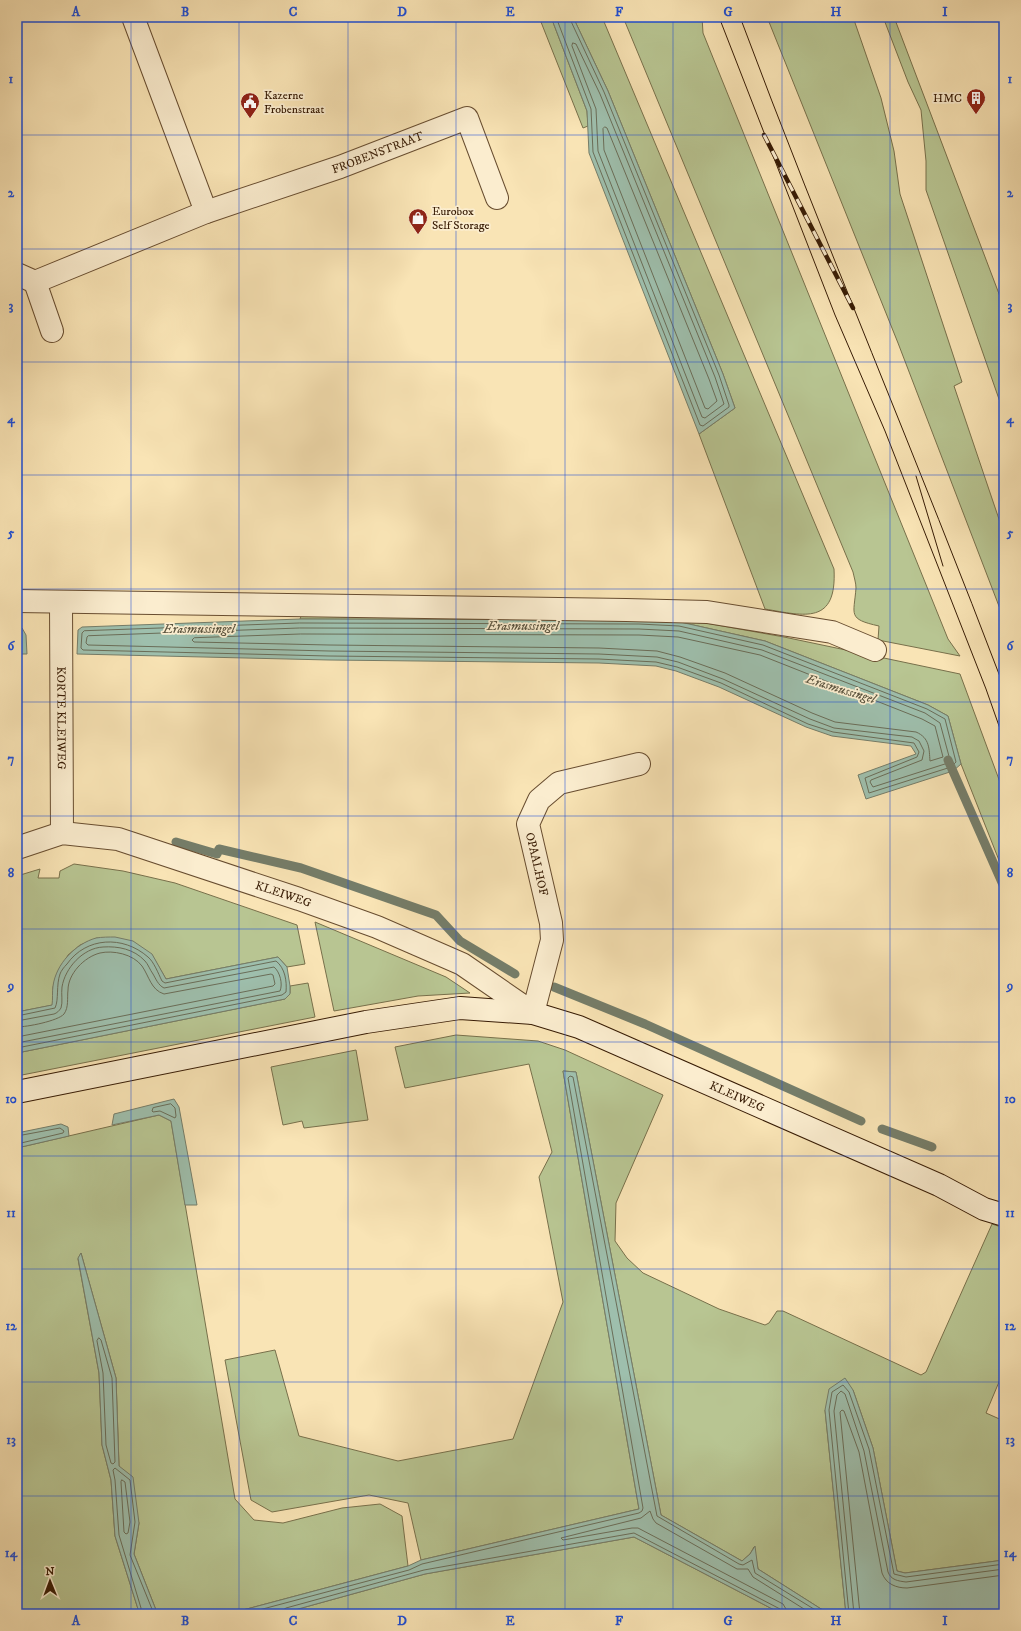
<svg xmlns="http://www.w3.org/2000/svg" width="1021" height="1631" viewBox="0 0 1021 1631" font-family="'IM FELL DW Pica',serif">
	<style>
		.green { fill: #b8c592; stroke: #78704b }
		.water { fill: #9ebfad; stroke: #757d69 }
		.lines { fill: none; stroke-linecap: round; stroke-linejoin: round }
		.shore { stroke: #6a6d58; stroke-width: 1 }
		.stream { stroke: #757d69; stroke-width: 9 }
		.street-casing { stroke: #684d30; stroke-width: 24 }
		.secondary-casing { stroke: #371b04; stroke-width: 24 }
		.street { stroke: #fbedcf; stroke-width: 22 }
		.secondary { stroke: #fbedcf; stroke-width: 22 }
		.tram { stroke: #371b04; stroke-width: 1 }
		.rail-casing { stroke: #371b04; stroke-width: 4.5 }
		.rail { stroke: #fbedcf; stroke-width: 3; stroke-dasharray: 9; stroke-linecap: butt }
		.grid { fill: none; stroke: #1d4ed8; stroke-width: 1; stroke-opacity: 0.55 }
		.labels { text-anchor: middle; stroke-width: 3.5; stroke-linejoin: round; paint-order: stroke }
		.poi-label { font-size: 12px; fill: #371b04; stroke: #fbedcf; text-anchor: start }
		.street-label { font-size: 12px; fill: #371b04; stroke: #fbedcf }
		.water-label { font-size: 13px; font-style: italic; fill: #5b543f; stroke: #fbedcf }
		.neatline { fill: none; stroke: #1d4ed8; stroke-width: 1.5 }
		.grid-label { font-size: 13px; text-anchor: middle; font-weight: bold; fill: #1d4ed8 }
	</style>
	<rect width="100%" height="100%" fill="#f9e4b5"/>
	<filter id="stains"><feTurbulence type="fractalNoise" baseFrequency=".005" numOctaves="4"/><feColorMatrix values="0 0 0 0 .2 0 0 0 0 .09 0 0 0 0 .02 0 0 0 .5 -.17"/></filter>
	<radialGradient id="worn" r=".72"><stop offset=".6" stop-color="#630" stop-opacity="0"/><stop offset="1" stop-color="#630" stop-opacity=".3"/></radialGradient>
	<!-- green -->
	<g class="green">
		<polygon points="539,17 551,17 587,111 588,126 583,128"/>
		<path d="M 573,17 L 602,17 L 834,569 C 837,625 805,616 765,609 L 699,434 L 735,408 L 723,374 L 608,91 Z"/>
		<path d="M 623,17 L 702,17 L 703,33 L 948,639 L 960,656 L 878,640 L 879,626 C 847,619 854,615 856,588 C 856,583 854,577 853,572 Z"/>
		<polygon points="767,17 853,17 881,98 894,151 900,194 962,382 954,386 1004,534 1004,632 1002,614 898,343"/>
		<polygon points="883,17 894,17 1004,307 1004,401 1000,402 926,190 926,161 921,110 908,82"/>
		<polygon points="302,614 678,618 784,637 960,674 1004,793 1004,873 961,764 948,716 928,705 765,641 680,622 639,620 300,619"/>
		<polygon points="74,864 123,871 175,883 297,925 305,964 287,967 278,957 166,979 152,955 97,938 80,945 68,955 53,987 53,1005 17,1012 17,876 40,869 38,878 59,878 60,871"/>
		<polygon points="315,922 446,977 470,993 418,996 334,1011"/>
		<polygon points="308,983 315,1017 17,1076 17,1053 285,999 290,993 290,986"/>
		<polygon points="456,1035 538,1041 565,1050 663,1095 616,1203 615,1241 627,1258 643,1273 719,1309 765,1325 769,1323 777,1311 783,1311 921,1375 926,1372 992,1224 1004,1228 1004,1370 986,1413 1004,1421 1004,1560 905,1573 897,1571 873,1448 853,1390 825,1410 846,1614 829,1614 758,1569 754,1547 750,1554 742,1561 661,1515 576,1072 563,1071 639,1509 421,1560 408,1503 369,1495 272,1512 251,1500 225,1360 275,1350 299,1436 398,1461 513,1439 563,1302 539,1177 552,1152 529,1064 405,1088 395,1047"/>
		<polygon points="356,1050 368,1120 304,1128 302,1121 283,1125 271,1067"/>
		<polygon points="159,1115 171,1121 235,1499 254,1520 283,1523 342,1508 380,1504 382,1505 402,1516 408,1566 228,1614 159,1614 156,1610 134,1554 139,1523 119,1466 116,1378 81,1253 78,1259 99,1373 102,1445 111,1480 115,1536 138,1609 136,1614 17,1614 17,1148"/>
		<polygon points="634,1537 782,1614 280,1614 425,1574"/>
	</g>
	<!-- water -->
	<g class="water">
		<polygon points="551,17 573,17 608,91 723,374 735,408 699,434 589,153 587,111"/>
		<polygon points="300,619 639,620 680,622 765,641 928,705 948,716 961,764 953,771 866,799 858,775 916,754 911,746 832,736 806,727 719,687 676,671 656,666 599,663 329,660 77,654 78,630 82,627"/>
		<polygon points="17,627 22,628 26,635 27,654 17,654"/>
		<path d="M 115,937 L 133,941 L 152,954 L 166,979 L 278,957 L 287,967 L 290,986 L 290,994 L 285,999 L 17,1053 L 17,1012 L 52,1005 C 53,999 52,992 53,986 C 56,964 75,944 96,938 C 102,937 109,937 115,937 Z"/>
		<polygon points="563,1071 576,1072 661,1515 742,1561 750,1554 755,1546 758,1569 829,1614 782,1614 634,1537 425,1574 280,1614 228,1614 408,1566 421,1560 639,1509"/>
		<polygon points="174,1099 179,1107 197,1205 185,1205 171,1121 159,1115 112,1125 114,1114"/>
		<polygon points="61,1124 68,1127 69,1136 17,1148 17,1133"/>
		<polygon points="81,1253 116,1378 119,1466 133,1477 139,1523 134,1554 156,1610 159,1614 136,1614 138,1609 115,1536 111,1480 102,1445 99,1373 78,1258"/>
		<polygon points="845,1378 853,1390 873,1448 897,1571 905,1573 1004,1560 1004,1614 846,1614 825,1410 829,1389"/>
	</g>
	<g class="lines">
		<!-- shore -->
		<g class="shore">
			<polyline points="556,17 591,109 593,152 700,425 703,426 729,407 729,405 719,375 604,92 569,17"/>
			<polygon points="573,43 576,44 600,94 715,377 724,404 705,418 702,417 598,151 596,109 572,46"/>
			<polygon points="605,127 607,128 709,379 717,401 708,409 705,408 604,150 603,129"/>
			<polygon points="300,623 639,624 679,626 763,645 927,709 945,719 956,762 951,767 869,793 865,778 917,757 919,752 914,743 833,732 808,724 721,683 677,667 656,662 599,659 329,656 83,650 81,648 82,633 84,631"/>
			<polygon points="300,628 639,629 679,631 762,650 925,713 940,723 950,760 948,763 873,787 870,782 871,780 922,760 924,751 919,741 912,737 834,728 810,719 723,679 678,662 657,657 599,654 329,651 88,645 86,643 87,637 88,636"/>
			<path d="M 301,634 L 639,635 L 678,637 L 760,655 L 922,719 L 935,726 L 943,757 L 930,761 C 929,749 930,738 916,732 L 835,722 L 812,713 L 725,673 L 680,657 L 657,651 L 599,648 L 329,645 L 194,642 L 192,640 L 194,638 Z"/>
			<path d="M 17,1016 L 55,1008 C 59,1000 56,985 60,974 C 61,971 64,967 67,964 C 86,937 123,935 148,957 C 154,962 158,973 162,981 L 165,983 L 276,961 C 285,968 287,981 286,992 L 282,995 L 17,1048"/>
			<path d="M 17,1021 L 54,1014 C 57,1013 59,1011 61,1008 C 63,1002 61,994 62,987 C 65,968 83,948 103,947 C 118,946 134,949 145,961 C 148,964 150,970 153,974 C 156,979 158,985 164,988 L 274,967 C 280,972 283,984 280,991 L 17,1043"/>
			<path d="M 17,1027 C 27,1027 58,1021 64,1014 C 69,1007 67,998 68,990 C 68,974 84,957 100,953 C 113,950 133,954 142,966 C 149,976 151,990 164,994 L 271,974 L 273,975 L 275,984 L 273,986 L 17,1037"/>
			<polygon points="171,1104 175,1108 176,1116 175,1118 160,1111 153,1112 152,1111 153,1108"/>
			<polyline points="17,1136 60,1128 64,1131 63,1133 17,1144"/>
			<polygon points="99,1338 101,1340 112,1378 115,1462 113,1464 111,1463 106,1445 103,1373 97,1341"/>
			<polygon points="122,1480 125,1482 130,1522 128,1533 126,1534 124,1532 121,1482"/>
			<polyline points="140,1614 141,1608 119,1535 115,1480 113,1470 115,1468 130,1480 135,1522 130,1555 154,1614"/>
			<polyline points="244,1614 409,1570 422,1564 639,1513 642,1511 643,1508 568,1078 570,1076 573,1077 657,1516 739,1564 743,1565 752,1560 755,1573 822,1614"/>
			<polyline points="282,1614 283,1610 286,1608 424,1570 634,1533 780,1609 782,1614"/>
			<polyline points="787,1614 786,1609 783,1604 638,1528 632,1528 563,1540 561,1538 641,1518 650,1511 653,1519 656,1523 737,1569 748,1569 753,1577 812,1614"/>
			<polyline points="849,1614 829,1410 832,1392 843,1385 849,1392 869,1449 894,1574 906,1577 1004,1564"/>
			<path d="M 854,1614 L 834,1411 L 837,1395 L 841,1391 L 845,1394 L 864,1451 L 888,1572 C 891,1580 898,1581 906,1582 L 1004,1569"/>
			<path d="M 860,1614 L 840,1412 L 842,1410 L 844,1411 L 859,1452 L 882,1573 C 886,1584 896,1588 907,1588 L 1004,1575"/>
		</g>
		<!-- stream -->
		<g class="stream">
			<polyline points="948,760 1004,887"/>
			<polyline points="176,842 217,854 219,849 301,868 436,915 460,941 515,974"/>
			<polyline points="554,987 645,1024 861,1121"/>
			<polyline points="882,1129 932,1147"/>
		</g>
		<!-- street casing -->
		<g class="street-casing">
			<g id="street">
				<polyline points="133,17 206,212"/>
				<path id="s1" d="M 17,274 L 35,282 L 206,212 L 340,167 L 467,118 L 497,198"/>
				<polyline points="35,282 52,331"/>
				<polyline points="17,601 626,610 707,612 832,632 875,650"/>
				<path id="s2" d="M 61,602 L 62,833"/>
				<path id="s3" d="M 17,848 L 62,833 L 118,839 L 299,899 L 377,927 L 462,964 L 533,1013 L 552,940 L 551,923 L 528,824 L 539,800 L 559,783 L 639,764"/>
			</g>
		</g>
		<!-- secondary casing -->
		<g class="secondary-casing">
			<g id="secondary">
				<path id="s4" d="M 17,1092 L 366,1022 L 460,1008 L 533,1013 L 579,1027 L 939,1185 L 984,1209 L 1004,1215"/>
			</g>
		</g>
		<!-- street -->
		<use href="#street" class="street"/>
		<!-- secondary -->
		<use href="#secondary" class="secondary"/>
		<!-- tram -->
		<g class="tram">
			<polyline points="719,17 835,315 885,431 986,689 1004,740"/>
			<path d="M 740,17 C 824,242 919,463 1004,687"/>
			<polyline points="916,476 943,566"/>
		</g>
		<!-- rail casing -->
		<g class="rail-casing">
			<polyline id="rail" points="764,135 853,308"/>
		</g>
		<!-- rail -->
		<use href="#rail" class="rail"/>
	</g>
	<!-- grid -->
	<path class="grid" d="M 131,17 L 131,1614M 239,17 L 239,1614M 348,17 L 348,1614M 456,17 L 456,1614M 565,17 L 565,1614M 673,17 L 673,1614M 782,17 L 782,1614M 890,17 L 890,1614M 17,135 L 1004,135M 17,249 L 1004,249M 17,362 L 1004,362M 17,475 L 1004,475M 17,589 L 1004,589M 17,702 L 1004,702M 17,816 L 1004,816M 17,929 L 1004,929M 17,1042 L 1004,1042M 17,1156 L 1004,1156M 17,1269 L 1004,1269M 17,1382 L 1004,1382M 17,1496 L 1004,1496"/>
	<!-- icons -->
	<defs>
		<g id="building-pin" transform="scale(1)"><path d="M0 17L-7.5 6A9.5 9.5 0 1 1 7.5 6Z" fill="#8f2418" stroke="#fbedcf"/><path d="M-4-6H4V6H1V3H-1V6H-4ZM-2.5-4.3h1.7v1.8h-1.7ZM.8-4.3h1.7v1.8H.8ZM-2.5-1h1.7V.8h-1.7ZM.8-1h1.7V.8H.8Z" fill="#fff"/></g>
		<g id="civic-pin" transform="scale(1)"><path d="M0 17L-7.5 6A9.5 9.5 0 1 1 7.5 6Z" fill="#8f2418" stroke="#fbedcf"/><path d="M-.6-6.5H3V-4.5H.6V-3L4-1V1h2V6H-6V1h2V-1L-.6-3ZM-1.2 2.5V6h2.4V2.5Z" fill="#fff"/></g>
		<g id="shop-pin" transform="scale(1)"><path d="M0 17L-7.5 6A9.5 9.5 0 1 1 7.5 6Z" fill="#8f2418" stroke="#fbedcf"/><path d="M-5-2.5h2.3a2.7 3.5 0 0 1 5.4 0H5L5.5 6h-11ZM-1.5-2.5h3a1.5 2.3 0 0 0-3 0Z" fill="#fff"/></g>
	</defs>
	<g fill-rule="evenodd">
		<use href="#building-pin" x="976" y="98"/>
		<use href="#civic-pin" x="250" y="102"/>
		<use href="#shop-pin" x="418" y="218"/>
	</g>
	<g class="labels">
		<!-- poi labels -->
		<g class="poi-label">
			<text x="264" y="99">Kazerne<tspan x="264" dy="14">Frobenstraat</tspan></text>
			<text x="962" y="102" text-anchor="end">HMC</text>
			<text x="432" y="215">Eurobox<tspan x="432" dy="14">Self Storage</tspan></text>
		</g>
		<!-- street labels -->
		<g class="street-label">
			<text dy="4" stroke="none"><textPath href="#s1" startOffset="386">FROBENSTRAAT</textPath></text>
			<text dy="4" stroke="none"><textPath href="#s2" startOffset="116">KORTE KLEIWEG</textPath></text>
			<text transform="translate(537 864) rotate(77)" y="4">OPAALHOF</text>
			<text dy="4" stroke="none"><textPath href="#s3" startOffset="278">KLEIWEG</textPath></text>
			<text dy="4" stroke="none"><textPath href="#s4" startOffset="745">KLEIWEG</textPath></text>
		</g>
		<!-- water labels -->
		<g class="water-label">
			<text x="523" y="630">Erasmussingel</text>
			<text x="199" y="633">Erasmussingel</text>
			<text transform="translate(841 688) rotate(17)" y="5">Erasmussingel</text>
		</g>
	</g>
	<!-- margin -->
	<rect width="1021" height="1631" fill="none" stroke="#f9e4b5" stroke-width="44"/>
	<!-- north arrow -->
	<g transform="translate(50 1581) rotate(359)" stroke="#fbedcf" stroke-width="3" paint-order="stroke">
	<path d="M0-3L7 15L0 10L-7 15Z" fill="#371b04"/>
	<text y="-6" font-size="11" font-weight="bold" text-anchor="middle" fill="#371b04">N</text>
	</g>
	<rect x="22" y="22" width="977" height="1587" class="neatline"/>
	<g class="grid-label">
		<text x="76" y="16">A</text>
		<text x="185" y="16">B</text>
		<text x="293" y="16">C</text>
		<text x="402" y="16">D</text>
		<text x="510" y="16">E</text>
		<text x="619" y="16">F</text>
		<text x="728" y="16">G</text>
		<text x="836" y="16">H</text>
		<text x="945" y="16">I</text>
		<text x="11" y="83">1</text>
		<text x="1010" y="83">1</text>
		<text x="11" y="197">2</text>
		<text x="1010" y="197">2</text>
		<text x="11" y="310">3</text>
		<text x="1010" y="310">3</text>
		<text x="11" y="423">4</text>
		<text x="1010" y="423">4</text>
		<text x="11" y="537">5</text>
		<text x="1010" y="537">5</text>
		<text x="11" y="650">6</text>
		<text x="1010" y="650">6</text>
		<text x="11" y="763">7</text>
		<text x="1010" y="763">7</text>
		<text x="11" y="877">8</text>
		<text x="1010" y="877">8</text>
		<text x="11" y="990">9</text>
		<text x="1010" y="990">9</text>
		<text x="11" y="1103">10</text>
		<text x="1010" y="1103">10</text>
		<text x="11" y="1217">11</text>
		<text x="1010" y="1217">11</text>
		<text x="11" y="1330">12</text>
		<text x="1010" y="1330">12</text>
		<text x="11" y="1444">13</text>
		<text x="1010" y="1444">13</text>
		<text x="11" y="1557">14</text>
		<text x="1010" y="1557">14</text>
		<text x="76" y="1625">A</text>
		<text x="185" y="1625">B</text>
		<text x="293" y="1625">C</text>
		<text x="402" y="1625">D</text>
		<text x="510" y="1625">E</text>
		<text x="619" y="1625">F</text>
		<text x="728" y="1625">G</text>
		<text x="836" y="1625">H</text>
		<text x="945" y="1625">I</text>
	</g>
	<rect width="100%" height="100%" filter="url(#stains)"/>
	<rect width="100%" height="100%" fill="url(#worn)"/>
</svg>
